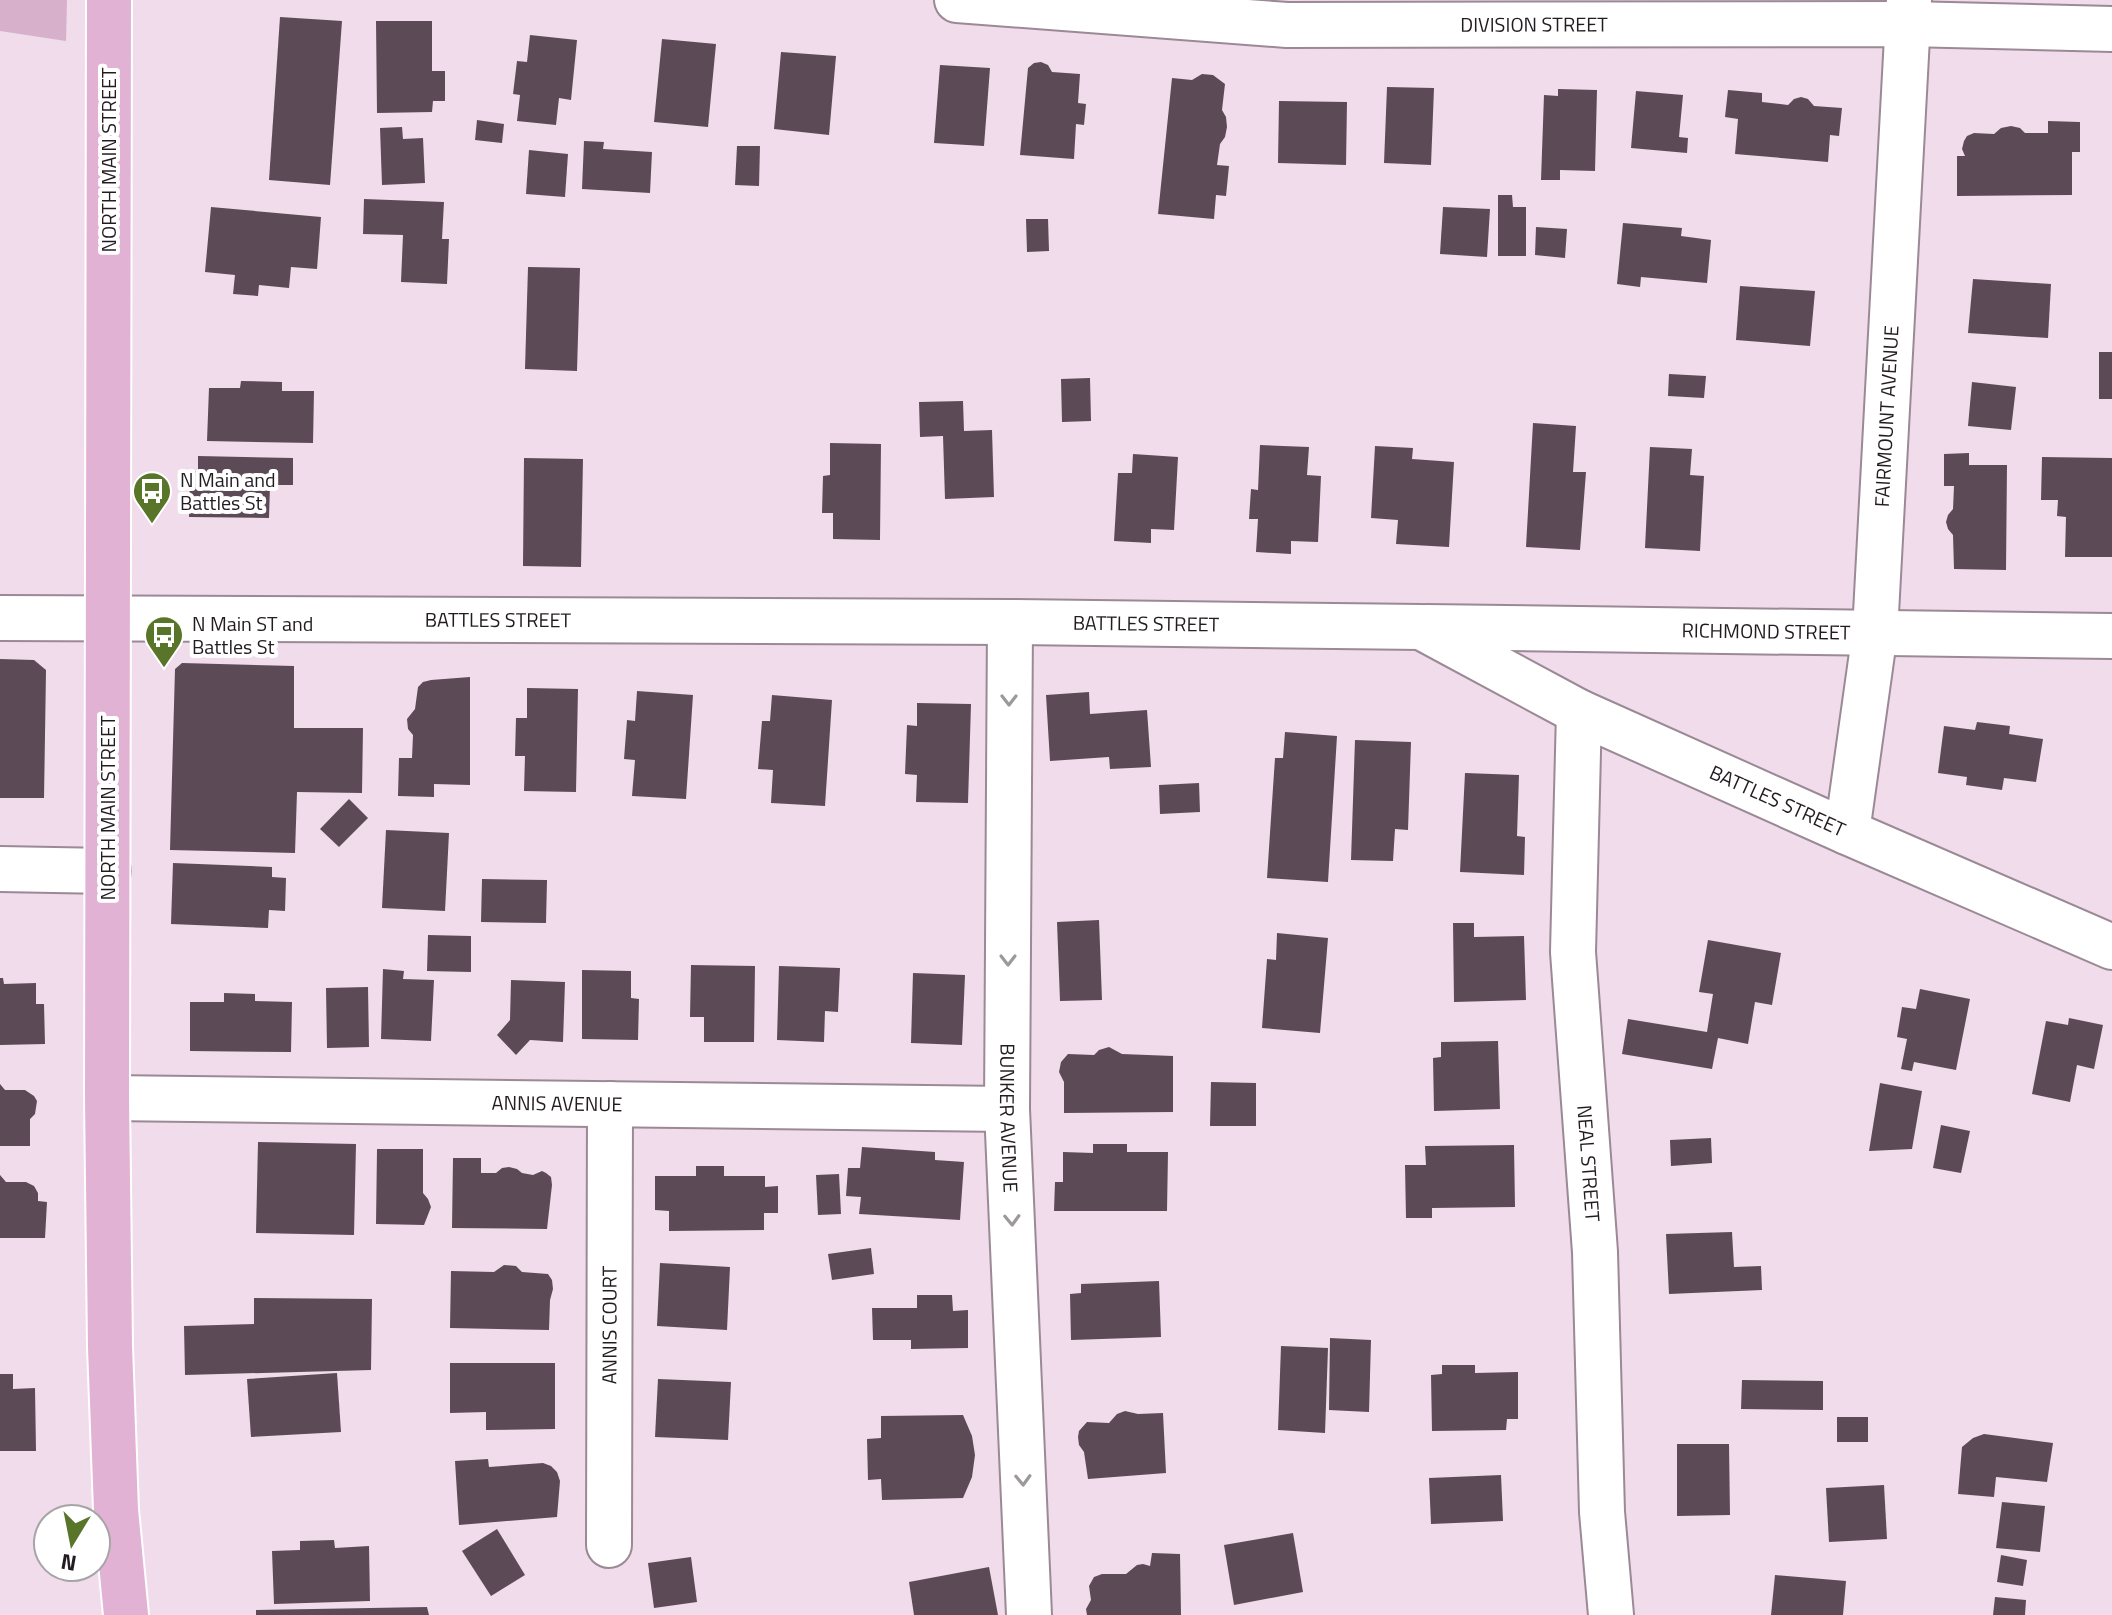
<svg xmlns="http://www.w3.org/2000/svg" width="2112" height="1615" viewBox="0 0 2112 1615" font-family="'Titillium Web',sans-serif">
	<style>
		.green { fill: #d7b0cb }
		.building { fill: #5c4b57 }
		.lines { fill: none; stroke-linecap: round; stroke-linejoin: round }
		.minor-casing { stroke: #9b8995; stroke-width: 48 }
		.major-casing { stroke: #fff; stroke-width: 48 }
		.minor { stroke: #fff; stroke-width: 44 }
		.major { stroke: #e2b2d4; stroke-width: 44 }
		.oneway { stroke: #9c989b }
		.labels { text-anchor: middle; stroke-width: 8; stroke-linejoin: round; paint-order: stroke }
		.street-label { font-size: 20px; fill: #221b20; stroke: #fff }
		.poi-label { font-size: 20px; fill: #221b20; stroke: #fff; text-anchor: start }
	</style>
	<rect width="100%" height="100%" fill="#f0dcea"/>
	<!-- green -->
	<polygon class="green" points="0,0 67,0 66,41 0,31"/>
	<!-- building -->
	<g class="building">
		<polygon points="280,17 342,21 330,185 269,180"/>
		<polygon points="376,21 432,21 432,71 445,71 445,101 433,101 432,112 377,113"/>
		<polygon points="530,35 577,40 571,100 559,98 556,125 517,121 520,95 513,94 517,61 527,62"/>
		<polygon points="662,39 716,44 708,127 654,122"/>
		<polygon points="781,52 836,56 829,135 774,129"/>
		<polygon points="1041,62 1048,65 1052,72 1080,74 1078,103 1086,104 1084,125 1076,124 1074,159 1020,155 1028,68 1034,63"/>
		<polygon points="940,65 990,68 984,146 934,143"/>
		<polygon points="1202,74 1213,75 1225,84 1222,110 1226,117 1227,127 1225,137 1220,144 1217,165 1229,166 1226,196 1216,195 1214,219 1158,214 1172,78 1192,80"/>
		<polygon points="1387,87 1434,88 1431,165 1384,163"/>
		<polygon points="1558,89 1597,90 1595,171 1560,170 1560,180 1541,180 1544,95 1558,96"/>
		<polygon points="1728,90 1762,93 1762,102 1788,105 1794,99 1801,97 1808,99 1814,106 1842,108 1839,136 1830,135 1828,162 1735,154 1738,119 1725,117"/>
		<polygon points="1636,91 1683,95 1679,137 1688,138 1687,153 1631,148"/>
		<polygon points="1279,101 1347,102 1346,165 1278,163"/>
		<polygon points="477,120 504,124 502,143 475,140"/>
		<polygon points="2048,121 2080,122 2080,152 2072,152 2072,195 1957,196 1957,156 1965,156 1962,149 1964,141 1967,136 1974,133 1994,134 2001,128 2011,126 2020,128 2025,133 2048,133"/>
		<polygon points="402,127 403,139 423,138 425,183 382,185 380,128"/>
		<polygon points="584,141 604,142 603,149 652,152 650,193 582,189"/>
		<polygon points="737,146 760,146 759,186 735,185"/>
		<polygon points="529,150 568,154 565,197 526,194"/>
		<polygon points="1498,195 1512,195 1513,207 1526,207 1526,256 1498,256"/>
		<polygon points="364,199 444,202 442,239 449,239 447,284 401,282 403,235 363,234"/>
		<polygon points="211,207 321,217 317,269 291,267 289,288 259,285 258,296 233,294 235,275 205,272"/>
		<polygon points="1443,207 1490,209 1487,257 1440,254"/>
		<polygon points="1026,219 1048,219 1049,251 1027,252"/>
		<polygon points="1623,223 1682,228 1681,236 1711,240 1707,283 1641,277 1640,287 1617,284"/>
		<polygon points="1536,227 1567,229 1565,258 1535,255"/>
		<polygon points="528,267 580,268 577,371 525,369"/>
		<polygon points="1973,279 2051,284 2048,338 1968,333"/>
		<polygon points="1740,286 1815,291 1810,346 1736,340"/>
		<rect x="2099" y="352" width="13" height="47"/>
		<polygon points="1669,374 1706,376 1704,398 1668,396"/>
		<polygon points="1090,378 1091,421 1062,422 1061,379"/>
		<polygon points="241,381 282,382 282,391 314,391 313,443 207,441 209,388 240,388"/>
		<polygon points="1972,382 2016,387 2011,430 1968,426"/>
		<polygon points="963,401 964,431 992,430 994,497 945,499 943,436 920,437 919,402"/>
		<polygon points="1533,423 1576,426 1573,472 1586,472 1580,550 1526,547"/>
		<polygon points="830,443 881,444 880,540 833,539 833,513 822,513 823,476 830,475"/>
		<polygon points="1260,445 1309,447 1307,475 1321,476 1318,542 1291,541 1291,554 1256,552 1258,519 1249,519 1251,489 1258,490"/>
		<polygon points="1375,446 1413,448 1412,459 1454,462 1449,547 1396,544 1398,520 1371,518"/>
		<polygon points="1650,447 1692,449 1690,475 1704,476 1700,551 1645,548"/>
		<polygon points="1969,453 1969,465 2007,465 2006,570 1954,569 1953,535 1948,529 1946,522 1948,515 1953,509 1954,486 1944,486 1944,454"/>
		<polygon points="1133,454 1178,457 1174,530 1151,529 1151,543 1114,541 1118,473 1132,473"/>
		<polygon points="198,456 293,458 293,485 270,485 269,518 189,517 190,471 198,471"/>
		<polygon points="2042,457 2112,458 2112,557 2065,557 2066,517 2057,516 2058,500 2041,500"/>
		<polygon points="524,458 583,459 581,567 523,566"/>
		<polygon points="0,659 34,660 46,670 44,798 0,798"/>
		<polygon points="182,663 294,666 294,728 363,728 362,793 297,792 295,853 170,850 175,669"/>
		<polygon points="470,677 470,785 434,784 434,797 398,796 399,758 412,758 413,735 408,729 407,719 415,709 418,687 423,682 431,680"/>
		<polygon points="527,688 578,689 576,792 524,791 525,756 515,756 516,718 527,718"/>
		<polygon points="637,691 693,695 686,799 632,796 635,760 624,759 627,720 635,721"/>
		<polygon points="1089,692 1090,714 1147,710 1151,767 1110,769 1109,757 1050,761 1046,695"/>
		<polygon points="772,695 832,700 825,806 771,803 773,770 758,769 762,721 770,721"/>
		<polygon points="917,703 971,704 968,803 916,802 917,775 905,774 907,725 917,726"/>
		<polygon points="1977,722 2010,726 2009,734 2043,739 2036,782 2004,778 2002,790 1966,785 1967,777 1938,773 1944,726 1975,730"/>
		<polygon points="1285,732 1337,736 1328,882 1267,878 1275,758 1283,758"/>
		<polygon points="1355,740 1411,742 1408,830 1395,829 1393,861 1351,860"/>
		<polygon points="1465,773 1519,775 1517,836 1525,837 1524,875 1460,872"/>
		<polygon points="1199,783 1200,812 1160,814 1159,785"/>
		<polygon points="349,799 368,818 339,847 320,829"/>
		<polygon points="386,830 449,833 445,911 382,908"/>
		<polygon points="173,863 272,867 272,877 286,878 285,911 269,910 268,928 171,924"/>
		<polygon points="482,879 547,880 546,923 481,922"/>
		<polygon points="1099,920 1102,1000 1060,1001 1057,922"/>
		<polygon points="1453,923 1474,923 1474,937 1524,936 1526,1000 1454,1002"/>
		<polygon points="1277,933 1328,938 1320,1033 1262,1028 1267,959 1276,960"/>
		<polygon points="428,935 471,936 471,972 427,971"/>
		<polygon points="1708,940 1781,953 1772,1005 1755,1002 1748,1044 1718,1038 1712,1069 1622,1054 1628,1019 1707,1032 1713,994 1699,992"/>
		<polygon points="691,965 755,966 754,1042 704,1042 704,1017 690,1017"/>
		<polygon points="779,966 840,968 838,1012 825,1011 824,1042 777,1040"/>
		<polygon points="383,969 404,971 403,979 434,980 431,1041 381,1039"/>
		<polygon points="582,970 631,971 631,998 639,999 638,1040 582,1039"/>
		<polygon points="913,973 965,975 962,1045 911,1043"/>
		<polygon points="0,978 3,978 4,984 36,983 36,1004 44,1004 45,1044 0,1045"/>
		<polygon points="511,980 565,982 563,1042 530,1040 516,1055 497,1035 510,1020"/>
		<polygon points="368,987 369,1047 327,1048 326,988"/>
		<polygon points="1920,989 1970,999 1956,1070 1914,1062 1912,1071 1901,1069 1907,1039 1897,1037 1902,1007 1916,1009"/>
		<polygon points="224,993 255,994 255,1001 292,1002 291,1052 190,1051 190,1002 224,1002"/>
		<polygon points="2069,1018 2103,1025 2094,1069 2077,1065 2070,1102 2032,1094 2046,1021 2068,1025"/>
		<polygon points="1498,1041 1500,1109 1434,1111 1433,1058 1441,1057 1441,1042"/>
		<polygon points="1109,1047 1122,1054 1173,1056 1173,1112 1064,1113 1064,1082 1059,1072 1061,1062 1068,1054 1094,1055 1099,1050"/>
		<polygon points="1211,1082 1256,1083 1256,1126 1210,1126"/>
		<polygon points="1880,1083 1922,1091 1912,1149 1869,1151"/>
		<polygon points="0,1084 5,1090 25,1090 34,1096 37,1101 35,1114 30,1119 30,1146 0,1146"/>
		<polygon points="1941,1125 1970,1131 1961,1173 1933,1168"/>
		<polygon points="1711,1138 1712,1163 1671,1166 1670,1140"/>
		<polygon points="258,1142 356,1144 354,1235 256,1233"/>
		<polygon points="1093,1144 1127,1144 1127,1152 1168,1152 1167,1211 1054,1211 1055,1182 1063,1182 1063,1152 1093,1153"/>
		<polygon points="1514,1145 1515,1207 1432,1208 1432,1218 1406,1218 1405,1165 1426,1165 1425,1146"/>
		<polygon points="862,1147 935,1152 935,1160 964,1162 960,1220 859,1214 861,1197 846,1196 848,1168 860,1168"/>
		<polygon points="377,1149 423,1149 423,1193 428,1199 431,1207 424,1225 376,1224"/>
		<polygon points="453,1158 481,1158 481,1173 496,1173 502,1168 509,1167 517,1169 522,1173 533,1175 542,1171 546,1173 551,1177 552,1185 547,1229 452,1228"/>
		<polygon points="696,1166 724,1166 724,1176 765,1176 765,1187 778,1186 778,1213 764,1213 764,1230 669,1231 669,1211 655,1210 655,1176 696,1176"/>
		<polygon points="839,1174 841,1214 818,1215 816,1175"/>
		<polygon points="0,1175 6,1182 26,1182 34,1186 38,1193 38,1201 47,1202 45,1238 0,1238"/>
		<polygon points="1732,1232 1734,1267 1761,1266 1762,1290 1669,1294 1666,1234"/>
		<polygon points="871,1248 874,1274 832,1280 828,1254"/>
		<polygon points="660,1263 730,1267 727,1330 657,1326"/>
		<polygon points="504,1265 516,1266 522,1272 548,1274 552,1280 553,1289 550,1300 549,1330 450,1328 451,1271 494,1272"/>
		<polygon points="1159,1281 1161,1337 1071,1340 1070,1294 1081,1293 1081,1284"/>
		<polygon points="917,1295 952,1295 953,1311 968,1310 968,1348 911,1349 911,1340 873,1340 872,1308 917,1308"/>
		<polygon points="254,1298 372,1299 371,1370 185,1375 184,1326 254,1324"/>
		<polygon points="1330,1338 1371,1340 1369,1412 1329,1410"/>
		<polygon points="1281,1346 1328,1348 1325,1433 1278,1430"/>
		<polygon points="450,1363 555,1363 555,1429 486,1430 486,1412 450,1413"/>
		<polygon points="1442,1365 1475,1365 1475,1373 1518,1372 1518,1419 1507,1419 1506,1430 1432,1431 1431,1375 1442,1374"/>
		<polygon points="337,1373 341,1432 251,1437 247,1379"/>
		<polygon points="0,1374 13,1374 13,1389 35,1388 36,1451 0,1451"/>
		<polygon points="658,1379 731,1382 728,1440 655,1437"/>
		<polygon points="1742,1380 1823,1381 1823,1410 1741,1409"/>
		<polygon points="1125,1411 1138,1414 1163,1413 1166,1473 1088,1479 1084,1452 1079,1445 1078,1437 1079,1431 1087,1422 1109,1423 1117,1414"/>
		<polygon points="963,1415 972,1436 975,1455 972,1477 963,1498 882,1500 881,1479 868,1480 867,1439 881,1438 881,1416"/>
		<rect x="1837" y="1417" width="31" height="25"/>
		<polygon points="1984,1434 2053,1443 2047,1482 1996,1477 1994,1497 1958,1494 1962,1447 1973,1438"/>
		<polygon points="1677,1444 1729,1444 1730,1515 1677,1516"/>
		<polygon points="488,1459 489,1467 543,1463 551,1466 557,1472 560,1481 557,1517 459,1525 455,1461"/>
		<polygon points="1501,1475 1503,1521 1431,1524 1429,1478"/>
		<polygon points="1884,1485 1887,1539 1829,1542 1826,1488"/>
		<polygon points="2002,1502 2045,1506 2040,1552 1996,1548"/>
		<polygon points="497,1529 525,1575 491,1596 462,1551"/>
		<polygon points="1293,1533 1303,1592 1234,1605 1224,1545"/>
		<polygon points="334,1540 335,1548 369,1546 370,1601 274,1604 272,1551 300,1550 300,1541"/>
		<polygon points="1152,1553 1180,1554 1181,1615 1087,1615 1086,1609 1091,1600 1089,1586 1094,1577 1102,1574 1126,1574 1137,1565 1143,1564 1150,1566"/>
		<polygon points="2001,1555 2027,1560 2023,1586 1997,1582"/>
		<polygon points="691,1557 697,1602 654,1608 648,1563"/>
		<polygon points="989,1567 998,1615 914,1615 909,1582"/>
		<polygon points="1775,1575 1846,1581 1843,1615 1771,1615"/>
		<polygon points="1995,1597 2026,1600 2025,1615 1993,1615"/>
		<polygon points="427,1607 429,1615 256,1615 256,1610"/>
	</g>
	<g class="lines">
		<!-- minor casing -->
		<g class="minor-casing">
			<g id="minor">
				<path id="s1" d="M 957,0 L 1287,25 L 1907,24 L 2112,29"/>
				<path id="s2" d="M 0,618 L 1010,622 L 1421,627 L 1579,712 L 1847,832 L 2112,947"/>
				<path id="s3" d="M 1010,622 L 1007,1109 L 1029,1615"/>
				<path id="s4" d="M 1426,627 L 2112,636"/>
				<path id="s5" d="M 1579,712 L 1573,952 L 1595,1252 L 1602,1512 L 1611,1615"/>
				<path id="s6" d="M 1847,832 L 1875,632 L 1909,0"/>
				<polyline points="0,869 108,871"/>
				<path id="s7" d="M 107,1098 L 1007,1109"/>
				<path id="s8" d="M 609,1545 L 610,1104"/>
			</g>
		</g>
		<!-- major casing -->
		<g class="major-casing">
			<polyline id="major" points="109,0 107,1098 110,1347 116,1510 126,1615"/>
		</g>
		<!-- minor -->
		<use href="#minor" class="minor"/>
		<!-- major -->
		<use href="#major" class="major"/>
	</g>
	<!-- one-way arrows -->
	<defs><path id="oneway-chevron" d="M-2-3.5L2.5 0L-2 3.5" fill="none" stroke-width="1.6" stroke-linecap="round" stroke-linejoin="round" transform="scale(2)"/></defs>
	<g class="oneway">
		<use href="#oneway-chevron" transform="translate(1009 700) rotate(90)"/>
		<use href="#oneway-chevron" transform="translate(1008 960) rotate(90)"/>
		<use href="#oneway-chevron" transform="translate(1012 1220) rotate(88)"/>
		<use href="#oneway-chevron" transform="translate(1023 1480) rotate(88)"/>
	</g>
	<!-- icons -->
	<defs>
		<g id="bus-pin" transform="scale(2)"><path d="M0 17L-7.5 6A9.5 9.5 0 1 1 7.5 6Z" fill="#58752a" stroke="#fff"/><path d="M-5-6H5V4H4V6H2V4H-2V6H-4V4H-5ZM-3.5-4V0h7V-4ZM-3.5 1.2v1.5H-2V1.2ZM2 1.2v1.5H3.5V1.2Z" fill="#fff"/></g>
	</defs>
	<g fill-rule="evenodd">
		<use href="#bus-pin" x="152" y="491"/>
		<use href="#bus-pin" x="164" y="635"/>
	</g>
	<g class="labels">
		<!-- street labels -->
		<g class="street-label">
			<text dy="7" stroke="none"><textPath href="#s1" startOffset="578">DIVISION STREET</textPath></text>
			<text transform="translate(109 160) rotate(-90)" y="7">NORTH MAIN STREET</text>
			<text dy="7" stroke="none"><textPath href="#s6" startOffset="418">FAIRMOUNT AVENUE</textPath></text>
			<text dy="7" stroke="none"><textPath href="#s2" startOffset="498">BATTLES STREET</textPath></text>
			<text dy="7" stroke="none"><textPath href="#s2" startOffset="1146">BATTLES STREET</textPath></text>
			<text dy="7" stroke="none"><textPath href="#s4" startOffset="340">RICHMOND STREET</textPath></text>
			<text dy="7" stroke="none"><textPath href="#s2" startOffset="1818">BATTLES STREET</textPath></text>
			<text transform="translate(108 808) rotate(-90)" y="7">NORTH MAIN STREET</text>
			<text dy="7" stroke="none"><textPath href="#s7" startOffset="450">ANNIS AVENUE</textPath></text>
			<text dy="7" stroke="none"><textPath href="#s3" startOffset="496">BUNKER AVENUE</textPath></text>
			<text dy="7" stroke="none"><textPath href="#s5" startOffset="452">NEAL STREET</textPath></text>
			<text dy="7" stroke="none"><textPath href="#s8" startOffset="220">ANNIS COURT</textPath></text>
		</g>
		<!-- poi labels -->
		<g class="poi-label">
			<text x="180" y="487">N Main and<tspan x="180" dy="23">Battles St</tspan></text>
			<text x="192" y="631">N Main ST and<tspan x="192" dy="23">Battles St</tspan></text>
		</g>
	</g>
	<!-- north arrow -->
	<g transform="translate(72 1543) rotate(190)"><circle r="38" fill="#ffffff" stroke="#a7a4a6" stroke-width="2"/>
	<path d="M0-6L14 30L0 20L-14 30Z" fill="#58752a"/>
	<text y="-12" font-size="22" font-weight="bold" text-anchor="middle" fill="#221b20">N</text>
	</g>
</svg>
